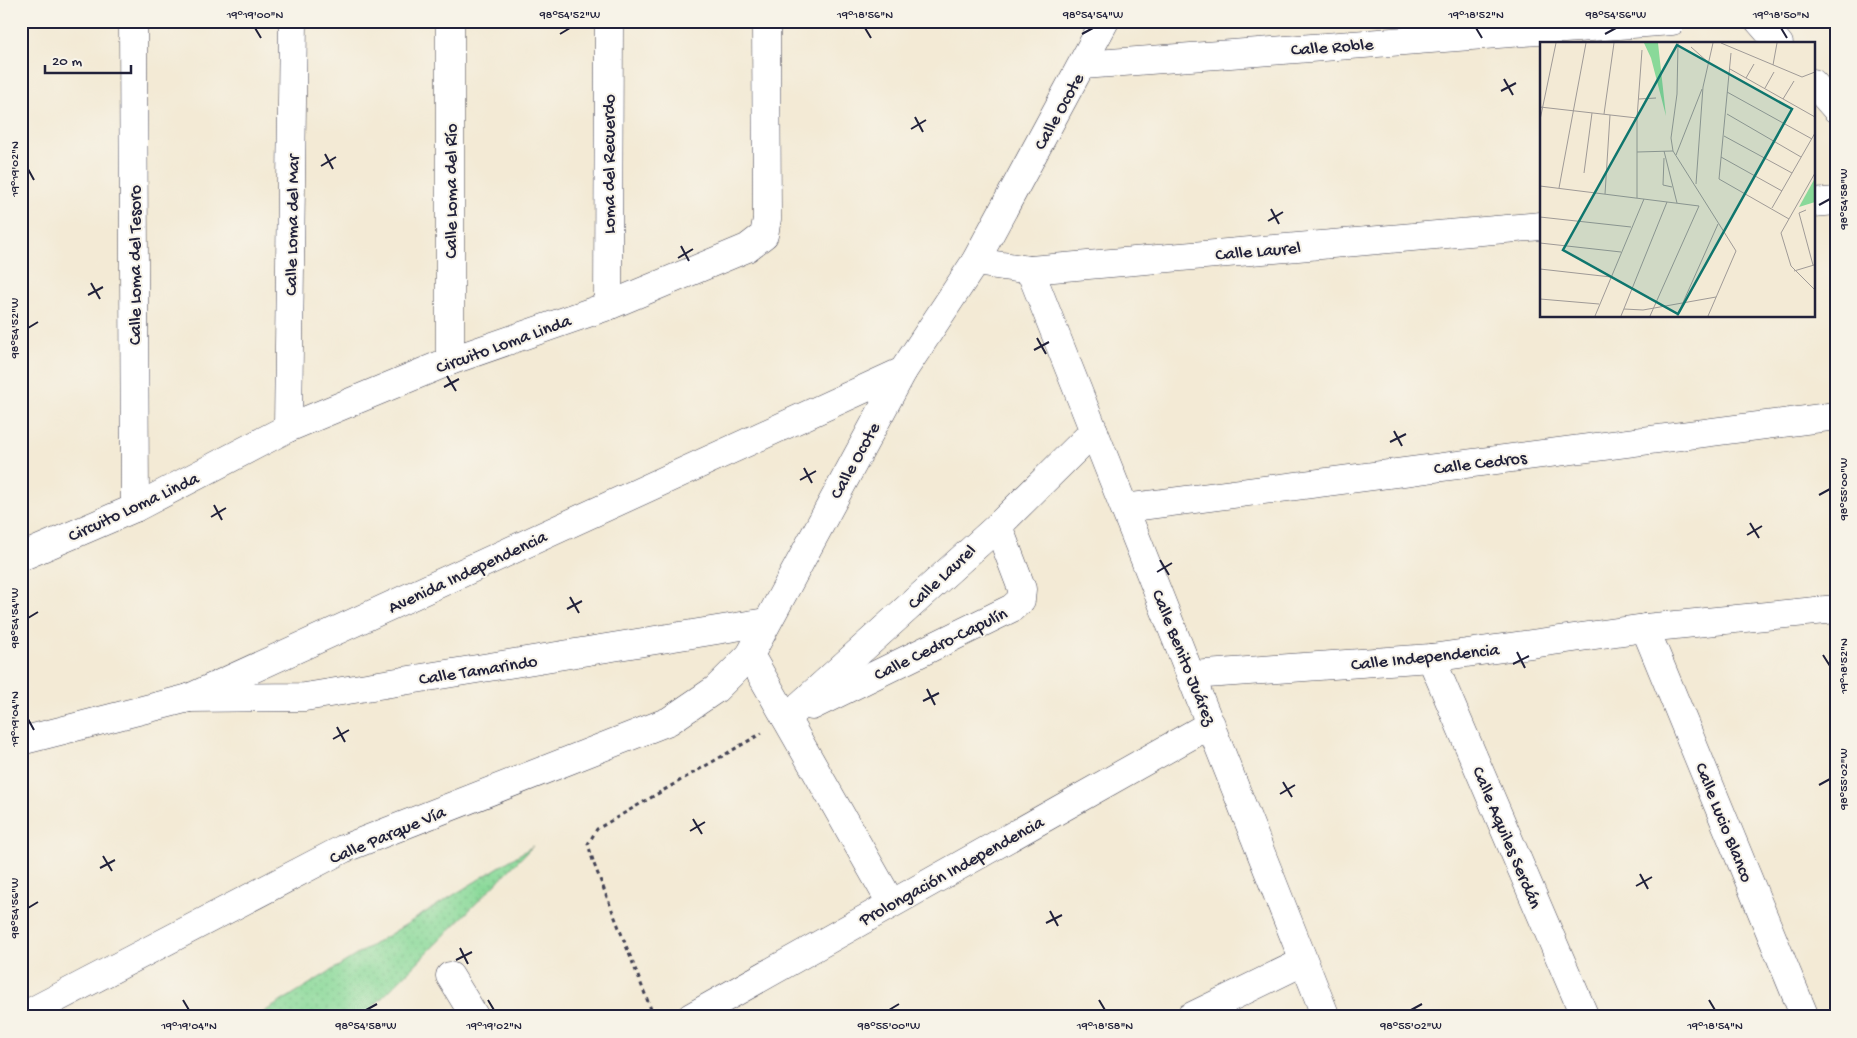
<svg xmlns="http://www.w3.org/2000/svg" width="1857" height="1038" viewBox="0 0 1857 1038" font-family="'Gochi Hand',sans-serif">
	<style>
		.grass { fill: url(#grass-dots); stroke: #567e6a }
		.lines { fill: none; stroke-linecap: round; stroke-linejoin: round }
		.minor-casing { stroke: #414052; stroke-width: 29 }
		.tertiary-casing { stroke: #414052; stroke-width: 29 }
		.path { stroke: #414052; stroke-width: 3; stroke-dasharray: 4 4; stroke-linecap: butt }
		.minor { stroke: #fff; stroke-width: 28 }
		.tertiary { stroke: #fff; stroke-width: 28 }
		.ticks { fill: none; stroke: #22223b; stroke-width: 2 }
		.labels { text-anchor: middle; stroke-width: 4; stroke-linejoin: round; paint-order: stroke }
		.street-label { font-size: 18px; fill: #22223b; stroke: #f7f3e8 }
		.inset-road { fill: none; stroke: #9f9a97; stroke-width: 1 }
		.view { fill: #0f766e; fill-opacity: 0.15; stroke: #0f766e; stroke-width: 2.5 }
		.inset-edge { fill: none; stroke: #22223b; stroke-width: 2.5 }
		.neatline { fill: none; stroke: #22223b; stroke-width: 2 }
		.ticks-label { font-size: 12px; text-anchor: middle; fill: #22223b }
	</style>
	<defs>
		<pattern id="grass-dots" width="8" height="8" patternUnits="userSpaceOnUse" patternTransform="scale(1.25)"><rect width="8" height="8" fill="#89d999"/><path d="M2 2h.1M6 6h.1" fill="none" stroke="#76ba85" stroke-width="1.8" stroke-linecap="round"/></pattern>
	</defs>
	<rect width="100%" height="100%" fill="#f7f3e8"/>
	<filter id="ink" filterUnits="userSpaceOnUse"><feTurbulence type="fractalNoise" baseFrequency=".02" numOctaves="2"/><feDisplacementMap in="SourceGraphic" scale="10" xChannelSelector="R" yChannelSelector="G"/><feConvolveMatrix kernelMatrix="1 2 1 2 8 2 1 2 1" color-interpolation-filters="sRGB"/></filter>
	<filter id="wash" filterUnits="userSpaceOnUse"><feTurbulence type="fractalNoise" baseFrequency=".0096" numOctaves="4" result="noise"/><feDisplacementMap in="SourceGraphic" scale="20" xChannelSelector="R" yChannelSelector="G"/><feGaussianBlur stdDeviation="1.12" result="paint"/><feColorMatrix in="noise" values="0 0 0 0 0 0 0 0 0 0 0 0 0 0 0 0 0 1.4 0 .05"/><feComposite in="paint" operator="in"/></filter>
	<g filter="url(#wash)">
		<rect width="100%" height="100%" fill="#f3ead5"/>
		<!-- grass -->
		<polygon class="grass" points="533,846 363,1017 256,1017"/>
	</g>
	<g filter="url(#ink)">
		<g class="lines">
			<!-- minor casing -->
			<g class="minor-casing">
				<g id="minor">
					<polyline points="133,21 135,508"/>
					<polyline points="1759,21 1779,44"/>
					<polyline points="1083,65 1672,21"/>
					<polyline points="1813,83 1836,109"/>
					<polyline points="1813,203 1836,201"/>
					<polyline points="975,262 1030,270 1541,226"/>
					<polyline points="1030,270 1326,1017"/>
					<polyline points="608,306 609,21"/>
					<polyline points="450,361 450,21"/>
					<polyline points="288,428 293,21"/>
					<polyline points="1125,508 1836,416"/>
					<polyline points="21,557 135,508 288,428 450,361 608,306 747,248 764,235 767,219 766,21"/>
					<polyline points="1645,628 1805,1017"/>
					<polyline points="750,655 891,903"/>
					<polyline points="1431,658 1585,1017"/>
					<polyline points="1192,675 1431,658 1645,628 1836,609"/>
					<polyline points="189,698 305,697 766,622"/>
					<polyline points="812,706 1012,608 1021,600 1022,589 998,526"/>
					<polyline points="786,718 998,526 1094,431"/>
					<polyline points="450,976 475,1017"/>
					<polyline points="21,1017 343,849 669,721 716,689 750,655 903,371"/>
					<polyline points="691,1017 1211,724"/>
					<polyline points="1190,1017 1303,962"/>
				</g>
			</g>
			<!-- tertiary casing -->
			<g class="tertiary-casing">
				<polyline id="tertiary" points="21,741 189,698 903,371 975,262 1105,21"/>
			</g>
			<!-- path -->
			<polyline class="path" points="654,1017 594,864 588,844 597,829 762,733"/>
			<!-- minor -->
			<use href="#minor" class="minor"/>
			<!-- tertiary -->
			<use href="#tertiary" class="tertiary"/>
		</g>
	</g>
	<!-- ticks -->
	<path class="ticks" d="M 255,28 L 261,38M 865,28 L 871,38M 1476,28 L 1482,38M 1781,28 L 1787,38M 560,34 L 570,28M 1082,34 L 1093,28M 1605,34 L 1616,28M 1504,79 L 1513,95M 1501,91 L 1516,83M 915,117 L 923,132M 911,129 L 926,120M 325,154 L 333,169M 321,166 L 336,157M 28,169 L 34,180M 1819,205 L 1830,199M 1271,209 L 1279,224M 1268,221 L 1283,212M 681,246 L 689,261M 678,258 L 693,249M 91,283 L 100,299M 88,295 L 103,287M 28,328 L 38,322M 1037,338 L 1046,354M 1034,350 L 1049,342M 447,376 L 456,391M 444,387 L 459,379M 1394,431 L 1402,446M 1390,442 L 1406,434M 804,468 L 812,483M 800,480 L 816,471M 1819,495 L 1830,489M 214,505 L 222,520M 211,517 L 226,508M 1750,523 L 1759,538M 1747,535 L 1762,526M 1160,560 L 1169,575M 1157,572 L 1172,563M 570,597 L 579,613M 567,609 L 582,601M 28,618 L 38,612M 1517,652 L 1525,668M 1823,655 L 1830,666M 1513,664 L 1529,656M 927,689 L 935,705M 923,701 L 939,693M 28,719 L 34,730M 337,727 L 345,742M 333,739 L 349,730M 1283,782 L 1292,797M 1819,785 L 1830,779M 1280,794 L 1295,785M 693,819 L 702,834M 690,831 L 705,822M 103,856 L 112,871M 100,868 L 115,860M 1640,874 L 1648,889M 1636,886 L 1652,877M 28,908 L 38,902M 1050,911 L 1058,926M 1046,923 L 1062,915M 460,948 L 468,964M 456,960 L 472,952M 183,1000 L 189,1010M 488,1000 L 494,1010M 1099,1000 L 1105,1010M 1709,1000 L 1715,1010M 366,1010 L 377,1004M 889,1010 L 899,1004M 1411,1010 L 1422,1004"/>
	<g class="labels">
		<!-- street labels -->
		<g class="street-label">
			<text transform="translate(1332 46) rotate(-4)" y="6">Calle Roble</text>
			<text transform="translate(1058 111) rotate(-61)" y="6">Calle Ocote</text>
			<text transform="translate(608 164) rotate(-90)" y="6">Loma del Recuerdo</text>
			<text transform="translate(450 191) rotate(-90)" y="6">Calle Loma del Río</text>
			<text transform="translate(291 225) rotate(-89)" y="6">Calle Loma del Mar</text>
			<text transform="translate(1258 250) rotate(-5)" y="6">Calle Laurel</text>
			<text transform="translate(134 265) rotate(-90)" y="6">Calle Loma del Tesoro</text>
			<text transform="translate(503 343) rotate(-20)" y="6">Circuito Loma Linda</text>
			<text transform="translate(854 460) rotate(-61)" y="6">Calle Ocote</text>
			<text transform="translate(1480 462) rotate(-7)" y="6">Calle Cedros</text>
			<text transform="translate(133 506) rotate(-25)" y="6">Circuito Loma Linda</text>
			<text transform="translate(467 571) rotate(-25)" y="6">Avenida Independencia</text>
			<text transform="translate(941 576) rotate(-43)" y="6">Calle Laurel</text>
			<text transform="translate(940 643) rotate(-26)" y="6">Calle Cedro-Capulín</text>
			<text transform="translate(1425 656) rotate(-6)" y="6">Calle Independencia</text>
			<text transform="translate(1185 657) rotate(68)" y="6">Calle Benito Juárez</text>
			<text transform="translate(478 669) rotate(-9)" y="6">Calle Tamarindo</text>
			<text transform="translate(1725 822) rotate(68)" y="6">Calle Lucio Blanco</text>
			<text transform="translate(387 834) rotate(-23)" y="6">Calle Parque Vía</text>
			<text transform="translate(1508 837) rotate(67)" y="6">Calle Aquiles Serdán</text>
			<text transform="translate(951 870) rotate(-29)" y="6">Prolongación Independencia</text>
		</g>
	</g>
	<!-- overview -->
	<g transform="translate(1540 42)">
		<rect width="275" height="275" fill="#f3ead5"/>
		<path d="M 104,1 L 118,1 L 126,74 L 111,16 Z" fill="#89d999"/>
		<path d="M 275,136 L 275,160 L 259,165 Z" fill="#89d999"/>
		<path class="inset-road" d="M 138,1 L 137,52 L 131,96 L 133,109 L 196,209 L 168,274M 181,1 L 262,35 L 275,30M 151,5 L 169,21M 191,11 L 179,137 L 249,177M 233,23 L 237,1M 190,27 L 275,75M 206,36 L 214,22M 225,46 L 234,30M 187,50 L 272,97M 99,57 L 116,56M 243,57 L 254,39M 0,65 L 97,76M 64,72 L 74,1M 187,72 L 261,115M 0,78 L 16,1M 184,94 L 252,131M 124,109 L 137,161M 97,110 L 133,109M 136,113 L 162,47M 181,115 L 242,149M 124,116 L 123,143 L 132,145M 44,131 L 52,71M 275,131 L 241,191 L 251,224 L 275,248M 156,142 L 163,45 L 173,1M 0,144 L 159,164M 19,146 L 46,1M 65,152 L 70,73M 97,156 L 97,76 L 102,8M 232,166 L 275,91M 266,168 L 259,171 L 273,223M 0,175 L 91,185M 0,201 L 81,210M 0,227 L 71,235M 254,229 L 274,223M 0,257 L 59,262M 84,267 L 103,268 L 176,255M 55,274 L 104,157M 81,274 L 127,160M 110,274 L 159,164M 137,274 L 178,182"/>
		<path class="view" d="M 137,3 L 252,67 L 138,272 L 23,208 Z"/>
		<rect width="275" height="275" class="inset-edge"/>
	</g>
	<!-- margin -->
	<rect width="1857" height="1038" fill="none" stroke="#f7f3e8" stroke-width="55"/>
	<!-- scale -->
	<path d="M45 65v8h86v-8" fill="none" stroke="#22223b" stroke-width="2.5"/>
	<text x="52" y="65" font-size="15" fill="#22223b" stroke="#f7f3e8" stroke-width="4" paint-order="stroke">20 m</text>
	<rect x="28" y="28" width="1802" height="982" class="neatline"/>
	<g class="ticks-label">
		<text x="255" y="18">19°19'00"N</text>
		<text x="570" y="18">98°54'52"W</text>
		<text x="865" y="18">19°18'56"N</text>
		<text x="1093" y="18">98°54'54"W</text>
		<text x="1476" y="18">19°18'52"N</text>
		<text x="1616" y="18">98°54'56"W</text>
		<text x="1781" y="18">19°18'50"N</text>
		<text transform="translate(14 169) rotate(-90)" y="4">19°19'02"N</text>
		<text transform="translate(1843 199) rotate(-90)" y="4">98°54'58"W</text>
		<text transform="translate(14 328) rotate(-90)" y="4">98°54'52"W</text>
		<text transform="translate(1843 489) rotate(-90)" y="4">98°55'00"W</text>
		<text transform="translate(14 618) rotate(-90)" y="4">98°54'54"W</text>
		<text transform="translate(1843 666) rotate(-90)" y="4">19°18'52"N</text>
		<text transform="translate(14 719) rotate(-90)" y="4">19°19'04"N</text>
		<text transform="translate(1843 779) rotate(-90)" y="4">98°55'02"W</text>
		<text transform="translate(14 908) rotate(-90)" y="4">98°54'56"W</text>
		<text x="189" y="1029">19°19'04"N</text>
		<text x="366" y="1029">98°54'58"W</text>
		<text x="494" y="1029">19°19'02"N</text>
		<text x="889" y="1029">98°55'00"W</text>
		<text x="1105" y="1029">19°18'58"N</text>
		<text x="1411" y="1029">98°55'02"W</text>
		<text x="1715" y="1029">19°18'54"N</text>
	</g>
</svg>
